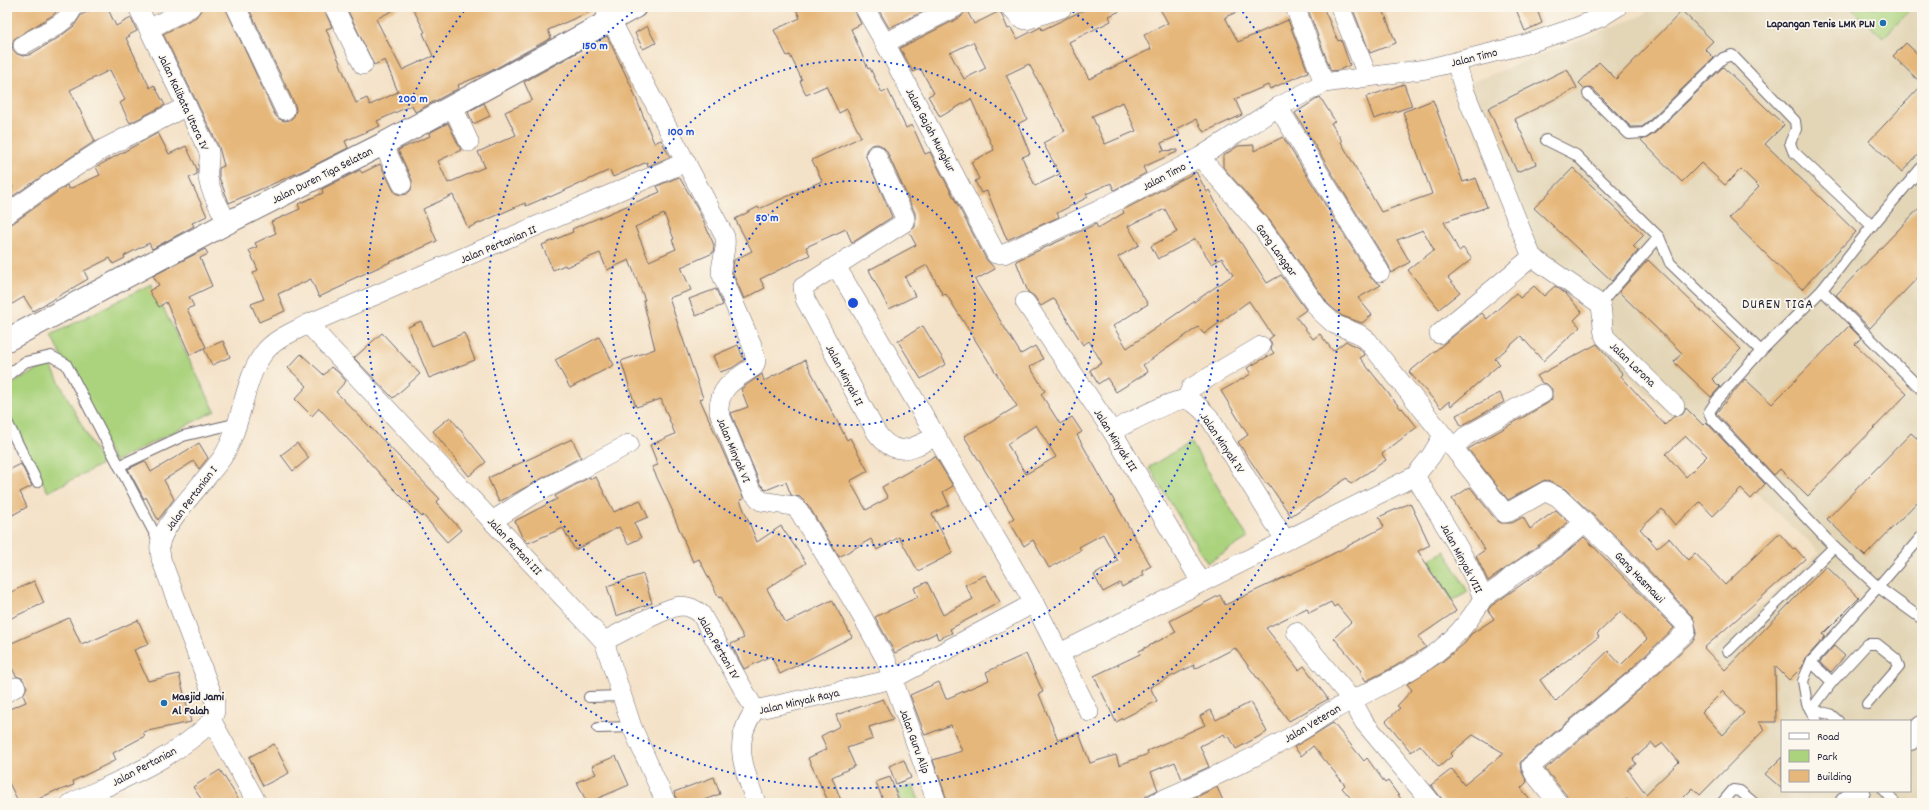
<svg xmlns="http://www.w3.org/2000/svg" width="1929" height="810" viewBox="0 0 1929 810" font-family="Dekko,sans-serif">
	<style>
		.built { fill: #e3d6b7; fill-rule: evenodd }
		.green { fill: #abd37e; stroke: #667a5c }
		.building { fill: #e6b77a; fill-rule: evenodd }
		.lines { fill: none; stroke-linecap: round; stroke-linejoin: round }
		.lane-casing { stroke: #6c656c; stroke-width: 12 }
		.street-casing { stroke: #6c656c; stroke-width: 20 }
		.secondary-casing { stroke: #6c656c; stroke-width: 24 }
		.lane { stroke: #fff; stroke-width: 10 }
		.street { stroke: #fff; stroke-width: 19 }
		.secondary { stroke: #fff; stroke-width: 22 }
		.ring { fill: none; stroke: #1d4ed8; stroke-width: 2; stroke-dasharray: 2 4 }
		.poi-dot { fill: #1f6fb2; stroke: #fbf7ec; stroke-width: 1.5 }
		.labels { text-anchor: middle; stroke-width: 3.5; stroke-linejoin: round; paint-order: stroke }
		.poi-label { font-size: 12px; font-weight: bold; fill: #22223b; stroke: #fbf7ec; text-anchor: end }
		.street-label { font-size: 12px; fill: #22223b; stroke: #fbf7ec }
		.quarter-label { font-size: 14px; letter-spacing: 1px; fill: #22223b; stroke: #fbf7ec }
		.centre { fill: #1d4ed8; stroke: #fbf7ec; stroke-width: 2 }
		.ring-label { font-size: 12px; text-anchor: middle; font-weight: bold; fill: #1d4ed8; stroke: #fbf7ec; stroke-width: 3.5; stroke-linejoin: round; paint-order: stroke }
	</style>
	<rect width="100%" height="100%" fill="#fbf7ec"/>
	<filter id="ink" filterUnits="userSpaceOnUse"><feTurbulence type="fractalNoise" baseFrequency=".025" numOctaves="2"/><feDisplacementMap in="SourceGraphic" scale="8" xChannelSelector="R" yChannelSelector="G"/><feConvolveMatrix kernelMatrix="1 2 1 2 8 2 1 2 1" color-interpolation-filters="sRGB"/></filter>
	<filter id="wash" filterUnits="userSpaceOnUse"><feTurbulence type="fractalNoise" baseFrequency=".012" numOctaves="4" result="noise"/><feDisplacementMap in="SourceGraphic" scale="16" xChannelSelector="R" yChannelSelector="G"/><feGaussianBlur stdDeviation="0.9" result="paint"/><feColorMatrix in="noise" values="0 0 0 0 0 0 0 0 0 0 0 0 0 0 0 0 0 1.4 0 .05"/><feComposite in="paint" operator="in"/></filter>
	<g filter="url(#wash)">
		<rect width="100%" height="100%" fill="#f4e2c8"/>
		<!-- built -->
		<path class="built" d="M 1651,7 L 1922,7 L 1922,803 L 1624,803 L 1751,702 L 1707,656 L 1820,552 L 1594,345 L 1599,317 L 1533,268 L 1457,88 L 1643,15 ZM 1782,721 L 1910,721 L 1910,791 L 1782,791 Z"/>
		<!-- green -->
		<g class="green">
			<polygon points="1850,7 1913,7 1883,38"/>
			<polygon points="151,284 215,411 114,462 51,335"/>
			<polygon points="50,364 102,464 48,492 7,413 7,386"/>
			<polygon points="1191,442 1248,538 1207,563 1149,467"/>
			<polygon points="1445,551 1468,592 1452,601 1429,560"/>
			<polygon points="913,785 920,803 901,803 897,791"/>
		</g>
		<g id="blocks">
			<!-- building -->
			<g class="building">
				<polygon points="7,7 61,7 53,15 14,39 12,45 13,50 17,54 23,56 29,55 58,38 74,26 81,15 97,7 107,7 116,26 131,18 137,31 129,35 130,36 126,38 150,88 154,85 165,105 130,123 120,103 125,100 110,70 70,90 95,141 7,200 7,191 13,188 7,176"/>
				<polygon points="205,7 225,7 275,115 279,119 285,121 290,120 294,116 296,110 295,105 248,7 323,7 332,27 326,29 356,103 367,98 370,105 398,92 385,60 374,65 346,7 400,7 376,19 402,70 433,56 423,33 425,32 412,7 593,7 594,10 548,30 551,38 489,72 458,85 459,88 415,112 412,105 377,121 380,126 345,141 348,148 309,168 229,203 219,177 219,168 224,166 219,147 163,34 196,17 202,9"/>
				<path d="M 795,7 L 853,7 L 861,24 L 851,29 L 868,69 L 870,68 L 882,93 L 888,90 L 906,128 L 912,125 L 925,154 L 930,152 L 986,259 L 995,269 L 975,280 L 1021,354 L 1035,346 L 1043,359 L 1030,367 L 1045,391 L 1041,394 L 1060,424 L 1072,417 L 1082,432 L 1077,435 L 1151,566 L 1142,571 L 1144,575 L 1122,587 L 1120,583 L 1103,592 L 1094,575 L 1118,561 L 1103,534 L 1079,547 L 1081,550 L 1049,568 L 1033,540 L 1024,546 L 1009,521 L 1014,518 L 964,436 L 988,424 L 1017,406 L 946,294 L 943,295 L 927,265 L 905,277 L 915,296 L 889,309 L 869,270 L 916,245 L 909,232 L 915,227 L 915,213 L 886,150 L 882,146 L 877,144 L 871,145 L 867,149 L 865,154 L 892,217 L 852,243 L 846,229 L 806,247 L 810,255 L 760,279 L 765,288 L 744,299 L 732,271 L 733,266 L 734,260 L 752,251 L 735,219 L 758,207 L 759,209 L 822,181 L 812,160 L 861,137 L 847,109 L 839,113 L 826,86 L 806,95 L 800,81 L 802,80 L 790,55 L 787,56 L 774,30 L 800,18 ZM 1036,425 L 1056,457 L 1026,474 L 1007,444 Z"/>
				<polygon points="877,7 932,7 889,28"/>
				<path d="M 1090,7 L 1129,7 L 1109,16 L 1111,21 L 1069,42 L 1089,79 L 1151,49 L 1144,35 L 1168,23 L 1159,7 L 1249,7 L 1225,17 L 1238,42 L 1288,20 L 1308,72 L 1270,89 L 1268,85 L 1235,99 L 1242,115 L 1204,132 L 1196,119 L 1177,129 L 1180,135 L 1161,143 L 1164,150 L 1161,151 L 1177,150 L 1177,152 L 1143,167 L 1146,173 L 1114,190 L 1111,183 L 1086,194 L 1088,197 L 1057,213 L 1059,217 L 1007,240 L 987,191 L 981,193 L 975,181 L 979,179 L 971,162 L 994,150 L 971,99 L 940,117 L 928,96 L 934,93 L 920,68 L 913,72 L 900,48 L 961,17 L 966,9 L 974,24 L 1000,11 L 1008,29 L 1011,28 L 1017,39 L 1041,27 L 1042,30 ZM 973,42 L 986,68 L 964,79 L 950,53 ZM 1029,64 L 1065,131 L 1043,143 L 1060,174 L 1035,186 L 1022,157 L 1030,154 L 1018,124 L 1027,119 L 1006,75 ZM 1123,102 L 1136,131 L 1105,144 L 1092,116 Z"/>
				<polygon points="1307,7 1323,7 1338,41 1341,40 1350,65 1339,70 1331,71"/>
				<polygon points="1352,7 1382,7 1396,43 1370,53"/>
				<polygon points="1515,7 1536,7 1542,23 1525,31"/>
				<polygon points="1682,11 1713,41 1705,49 1714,58 1647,123 1642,127 1631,127 1593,89 1589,88 1585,89 1579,83 1599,62 1616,79"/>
				<polygon points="647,26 656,43 643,49 635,33"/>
				<polygon points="607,36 632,88 654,143 661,140 670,157 648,166 647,162 613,177 610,170 550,197 549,196 526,206 525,203 468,228 453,195 423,209 437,241 346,282 347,284 319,297 311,279 278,294 285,311 259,322 251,304 264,299 253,273 258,270 249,250 257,247 255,243 276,233 271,222 300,209 298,204 323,193 322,189 360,170 362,173 380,164 395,193 401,195 407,194 411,190 412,180 398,150 430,136 429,133 448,123 461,150 438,161 448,183 485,167 478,152 516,135 505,112 532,100 524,82"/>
				<polygon points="1906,43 1922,58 1922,84 1893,56"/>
				<polygon points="1723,67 1784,125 1765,144 1856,232 1802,289 1729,218 1759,187 1741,169 1725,185 1701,163 1682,182 1641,140 1647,138 1655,133"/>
				<polygon points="1567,69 1577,88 1515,119 1536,164 1517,172 1488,108"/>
				<polygon points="1404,84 1412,106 1374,119 1366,97"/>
				<polygon points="1922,85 1922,150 1902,172 1869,141"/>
				<polygon points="1320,97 1335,121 1331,123 1342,141 1341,142 1381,212 1432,194 1403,112 1433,100 1463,182 1476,178 1487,207 1444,222 1459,251 1463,248 1472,259 1448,278 1460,292 1439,309 1408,270 1434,250 1423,230 1397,240 1410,262 1391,273 1389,266 1295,113"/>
				<polygon points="484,103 490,116 473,124 468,112"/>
				<polygon points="158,133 169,154 186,146 197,169 197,174 189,178 207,216 192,223 194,226 152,249 149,243 124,256 125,258 113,264 110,258 84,271 88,279 33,311 24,297 7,307 7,225 13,223 67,185 69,189 100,175 96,167"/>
				<polygon points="1283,137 1371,278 1381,285 1358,298 1372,315 1362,323 1342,316 1328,304 1271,222 1223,167 1223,156 1238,146 1254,145 1254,151"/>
				<polygon points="1573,168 1644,235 1633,246 1638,251 1612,281 1534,208"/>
				<path d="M 1196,172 L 1207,192 L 1209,190 L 1219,209 L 1267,283 L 1281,275 L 1306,310 L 1296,317 L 1313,339 L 1320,334 L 1333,351 L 1346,341 L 1360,349 L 1365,355 L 1360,358 L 1401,409 L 1402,408 L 1417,427 L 1382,454 L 1386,460 L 1351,484 L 1347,478 L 1291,516 L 1268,483 L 1266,484 L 1238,442 L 1248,435 L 1221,391 L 1251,374 L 1247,368 L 1274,353 L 1271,349 L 1272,345 L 1269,339 L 1273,336 L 1249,301 L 1204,334 L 1198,327 L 1143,365 L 1148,372 L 1116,392 L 1107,378 L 1098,384 L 1090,370 L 1102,363 L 1089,341 L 1083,345 L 1055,300 L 1053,299 L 1041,306 L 1034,296 L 1028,292 L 1016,261 L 1096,224 L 1098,228 L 1124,213 L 1123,210 ZM 1165,209 L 1177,232 L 1151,246 L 1158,259 L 1195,239 L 1212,264 L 1222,258 L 1233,275 L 1127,348 L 1113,326 L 1148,304 L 1118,257 L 1139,245 L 1128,226 Z"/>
				<path d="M 679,177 L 697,207 L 714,245 L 713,253 L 681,267 L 691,290 L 669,298 L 703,398 L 700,399 L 744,499 L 740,500 L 757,542 L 781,526 L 806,563 L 767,589 L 786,623 L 832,600 L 852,637 L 780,674 L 771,656 L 744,669 L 731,644 L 744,638 L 721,597 L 719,598 L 699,559 L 693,562 L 672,512 L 673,512 L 652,467 L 658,465 L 650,445 L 675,434 L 661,399 L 636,407 L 621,361 L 655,349 L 643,300 L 645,300 L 629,260 L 607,270 L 600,253 L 566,267 L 565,265 L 553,270 L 542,245 L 573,232 L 572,229 L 660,192 L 657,186 ZM 664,214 L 674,239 L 672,240 L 676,249 L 649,261 L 635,227 Z"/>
				<polygon points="1922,205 1922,273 1870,328 1836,295"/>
				<polygon points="205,249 208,254 200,258 212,286 189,297 194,306 187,309 206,347 190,355 166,302 159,307 149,291 159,285 153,276"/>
				<polygon points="1648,260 1741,349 1712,379 1720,387 1711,397 1674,362 1682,353 1619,292"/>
				<polygon points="1534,286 1544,296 1555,286 1566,294 1582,312 1574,320 1580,327 1543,361 1521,336 1495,359 1500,364 1451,406 1449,401 1441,408 1409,372 1482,313 1487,319 1516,293 1520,298"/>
				<polygon points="716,289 723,305 696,316 689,299"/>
				<polygon points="421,321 432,346 464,333 475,360 429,378 408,327"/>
				<polygon points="923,326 946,364 921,379 898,341"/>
				<polygon points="1849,326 1861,338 1855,344 1907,394 1808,496 1780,469 1774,475 1716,413 1745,379 1772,404"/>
				<polygon points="382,333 420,374 393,398 354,358"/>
				<polygon points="599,337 614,365 570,388 555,360"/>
				<polygon points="223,341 230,357 212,365 204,349"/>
				<path d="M 1597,344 L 1623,374 L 1621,376 L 1665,425 L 1673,417 L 1683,414 L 1686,408 L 1703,425 L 1706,422 L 1765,484 L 1751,499 L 1741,489 L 1713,516 L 1700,502 L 1675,525 L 1662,509 L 1640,529 L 1657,548 L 1669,538 L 1688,560 L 1695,553 L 1725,585 L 1779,533 L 1793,549 L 1795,548 L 1805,559 L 1704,648 L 1725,670 L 1826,566 L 1859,598 L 1823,634 L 1825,637 L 1806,658 L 1802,667 L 1789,680 L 1775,666 L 1776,722 L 1758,722 L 1765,729 L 1700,795 L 1693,788 L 1678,803 L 1631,803 L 1627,799 L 1621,803 L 1569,803 L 1567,796 L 1545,769 L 1644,686 L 1694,640 L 1697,631 L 1693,617 L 1622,542 L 1565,489 L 1545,480 L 1508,500 L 1468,449 L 1548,403 L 1552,399 L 1552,389 L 1547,384 L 1542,383 L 1537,376 ZM 1686,436 L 1707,456 L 1686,477 L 1666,454 ZM 1723,691 L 1744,713 L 1723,735 L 1702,712 ZM 1652,743 L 1656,748 L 1663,743 L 1679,762 L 1646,794 L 1628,770 L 1636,764 L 1633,759 Z"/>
				<polygon points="738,345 744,360 732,368 720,372 713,356"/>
				<polygon points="301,354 324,375 331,367 338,372 346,381 336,392 440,499 436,502 461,530 447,542 423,515 422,517 394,489 319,408 312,416 295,399 307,386 288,368"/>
				<polygon points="805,360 847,440 850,438 868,471 850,481 866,510 888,498 882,487 935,456 953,486 943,492 949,505 932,514 953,553 918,571 899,537 877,550 871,539 839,557 808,505 800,497 791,495 786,482 766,490 760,484 731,413 748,407 741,389 762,374 764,381"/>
				<polygon points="1500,393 1504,402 1461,426 1456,415"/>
				<polygon points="450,417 486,462 469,476 433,431"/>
				<polygon points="1911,433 1922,443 1922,497 1865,556 1827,519"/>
				<polygon points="572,439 581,457 499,502 488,478"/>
				<polygon points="199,443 208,458 199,469 194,461 164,480 174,499 158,520 146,497 144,499 128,469 145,461 151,472"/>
				<polygon points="297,443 309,458 293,471 281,455"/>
				<polygon points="21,464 32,486 20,492 27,507 7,518 7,467 9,470"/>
				<polygon points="590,477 591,479 596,477 614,512 640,500 648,517 634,523 641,538 628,544 619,527 575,550 563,528 528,543 522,537 515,521 557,499 555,496"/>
				<polygon points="1470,487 1496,520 1501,523 1512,523 1523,517 1530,529 1556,510 1568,522 1549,538 1488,581 1476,556 1485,550 1452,499"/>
				<polygon points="1410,503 1430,545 1418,551 1456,611 1418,637 1426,647 1394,667 1366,681 1360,672 1362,671 1334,638 1351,622 1337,605 1334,607 1331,602 1309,613 1307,608 1266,628 1299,670 1304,666 1328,699 1289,721 1235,648 1195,669 1194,665 1150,687 1157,701 1116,722 1094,676 1140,654 1139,651 1176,632 1170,621 1220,595 1225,605 1321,560 1384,527 1379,517"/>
				<path d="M 1584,537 L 1674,628 L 1630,670 L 1524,758 L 1520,763 L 1521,770 L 1527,782 L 1521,788 L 1532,803 L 1445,803 L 1431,785 L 1452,769 L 1464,785 L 1504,753 L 1473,735 L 1450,754 L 1452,756 L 1439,767 L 1420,745 L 1411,752 L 1386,721 L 1400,708 L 1397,706 L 1412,690 L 1407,684 L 1443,661 L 1465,643 L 1471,634 L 1494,619 L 1488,610 L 1491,606 L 1562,556 ZM 1621,611 L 1647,639 L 1621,665 L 1608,651 L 1555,702 L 1540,680 L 1599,637 L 1597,634 Z"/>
				<polygon points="643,574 652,603 616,616 607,586"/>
				<polygon points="985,575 1000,602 950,629 952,633 938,639 936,633 895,653 875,617 918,597 914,588 927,582 943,615 973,599 965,585"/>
				<polygon points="34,581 44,603 7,620 7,594"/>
				<polygon points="69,618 81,644 86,642 87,643 138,620 149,644 134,650 148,681 179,674 191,722 143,732 145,736 113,753 116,760 73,781 74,785 58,791 57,790 30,803 19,803 7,779 7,710 26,702 23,695 27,687 22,678 16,676 7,658 7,645"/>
				<polygon points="1834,646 1845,656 1831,672 1820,662"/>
				<polygon points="1026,654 1043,692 1039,694 1058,740 1079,733 1090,763 1116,755 1119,765 1148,754 1147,751 1205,725 1200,716 1211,710 1216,720 1251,702 1267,732 1236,749 1229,736 1226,738 1224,734 1200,746 1209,767 1182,779 1175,762 1151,772 1158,790 1146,796 1144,803 948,803 933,760 962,751 951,725 925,735 910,695 939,682 946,699 989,680 986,672"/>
				<polygon points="883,699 893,719 869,727 873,739 847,748 855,766 832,777 842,803 829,803 808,758 827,749 821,736 840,726 836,715"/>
				<polygon points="1333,723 1364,761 1367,758 1385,783 1388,781 1404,803 1355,803 1342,788 1345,785 1313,746 1301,756 1294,747"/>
				<polygon points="274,744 289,773 263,786 249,757"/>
				<polygon points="616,756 629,785 587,803 577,782 596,774 592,766"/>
				<polygon points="1782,757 1782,789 1765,774"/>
				<polygon points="904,760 911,778 896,784 889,766"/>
				<polygon points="220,770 241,803 204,803 193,787"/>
				<polygon points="714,777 720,794 696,803 678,803 674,792"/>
				<polygon points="890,777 900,803 884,803 876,782"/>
				<polygon points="1217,787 1224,803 1192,803 1190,800"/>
			</g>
		</g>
	</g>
	<g filter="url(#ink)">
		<use href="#blocks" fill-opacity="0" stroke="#6c656c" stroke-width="1"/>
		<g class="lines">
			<!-- lane casing -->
			<g class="lane-casing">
				<g id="lane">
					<polyline points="1588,94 1629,134 1644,133 1651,128 1723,58 1732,55 1795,121 1796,129 1790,143 1793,151 1872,226"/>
					<polyline points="1546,140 1576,155 1659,237 1670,263 1761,351"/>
					<polyline points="1922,167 1872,226 1822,290 1922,390"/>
					<polyline points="1822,290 1761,351 1717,400 1709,412 1712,419 1834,547 1878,587 1922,536"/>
					<polyline points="1600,304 1659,237"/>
					<polyline points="7,376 25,362 51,356 66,364 160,544"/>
					<polyline points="7,422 37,482"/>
					<polyline points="119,466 183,436 238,423"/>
					<polyline points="1728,651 1834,547"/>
					<polyline points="1811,662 1832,682"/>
					<polyline points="589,697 622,696"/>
					<polyline points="1811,710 1832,682 1867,644 1877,644 1896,659 1899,667 1867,704"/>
					<polyline points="1811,710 1830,714 1838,721"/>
					<polyline points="1817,721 1807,704 1803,681 1811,662 1878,587 1922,619"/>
					<polyline points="598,728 632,727"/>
					<polyline points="1884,791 1895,803"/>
					<polyline points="1722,803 1733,790 1740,791 1754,803"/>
				</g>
			</g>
			<!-- street casing -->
			<g class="street-casing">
				<g id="street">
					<path d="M 138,7 L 209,152 C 210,161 207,169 208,178 C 210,193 221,209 227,223"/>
					<polyline points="236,7 285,110"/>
					<polyline points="334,7 363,65"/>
					<path d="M 604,7 L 725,237 C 727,250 721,261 721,273 L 752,345 L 756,361 L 754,367 C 735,379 718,387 719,412 L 751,490 L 761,501 L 793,506 L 799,511 L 863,618 L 886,660 L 937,803"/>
					<polyline points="864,7 885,43 996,254 1004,254 1099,210 1200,157 1278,107 1324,83 1426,69 1523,45 1577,27 1601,17 1617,7"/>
					<polyline points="1010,7 1020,18 1026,20 1062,8"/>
					<polyline points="1295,7 1324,83"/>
					<polyline points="1340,7 1368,77"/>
					<polyline points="149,29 191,7"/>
					<polyline points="885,43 956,7"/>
					<path d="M 23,45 C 34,38 73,21 72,7"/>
					<path d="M 1456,62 L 1465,92 L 1532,257 L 1600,304 C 1604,315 1601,327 1605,337 L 1675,406"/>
					<polyline points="453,107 469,142"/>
					<polyline points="1278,107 1380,272"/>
					<polyline points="383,144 402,184"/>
					<path d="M 876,155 L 905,218 L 905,222 L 803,287 L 805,299 L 876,432 C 896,460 912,448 937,436"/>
					<polyline points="1200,157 1262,228 1320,311 1334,324 1359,334 1368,341 1505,513 1509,512 1546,491 1558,497 1614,550 1685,624 1686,632 1637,678 1531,766 1534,773 1558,803"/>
					<polyline points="7,214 49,184 103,149 187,106"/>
					<polyline points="836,266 1034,603 1089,712"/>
					<polyline points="1025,302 1112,431 1201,582"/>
					<polyline points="308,324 604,641 632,727 666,803"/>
					<polyline points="1439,334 1532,257"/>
					<polyline points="1186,400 1191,388 1261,346"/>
					<path d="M 1112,431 C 1125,425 1175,397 1187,400 C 1196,402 1203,411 1209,417 L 1285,540"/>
					<polyline points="1454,447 1466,436 1542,394"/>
					<polyline points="492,521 533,495 629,444"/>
					<polyline points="1483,598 1502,585 1511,577 1556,547 1584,523"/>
					<polyline points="1296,632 1352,700 1364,722 1432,803"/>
					<path d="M 604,641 C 621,633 665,607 681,606 C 689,606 695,609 701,614 L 755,710"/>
					<polyline points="1060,653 1415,476 1431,456 1443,436"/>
					<polyline points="7,692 16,687"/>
					<path d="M 212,721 L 215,711 L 215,702 L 161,559 C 161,555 159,549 160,544 C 163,523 208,478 222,458 C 243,426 242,383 263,354 C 274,339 293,332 308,324 L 686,162"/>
					<polyline points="212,721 257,803"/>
					<path d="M 71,803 C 120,780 174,759 212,721"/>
					<path d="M 756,803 C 744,768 731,743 755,710 L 893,679 L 1034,603"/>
					<path d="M 1155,803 C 1204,782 1253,759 1299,732 C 1312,725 1323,715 1335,709 C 1395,677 1448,661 1483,598 C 1466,555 1439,516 1415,476"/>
				</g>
			</g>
			<!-- secondary casing -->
			<g class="secondary-casing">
				<g id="secondary">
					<polyline points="7,340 227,223 383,144 635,7"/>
					<polyline points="1910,739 1922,727"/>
					<polyline points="1846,803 1859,791"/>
				</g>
			</g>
			<!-- lane -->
			<use href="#lane" class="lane"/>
			<!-- street -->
			<use href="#street" class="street"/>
			<!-- secondary -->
			<use href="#secondary" class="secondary"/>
		</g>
	</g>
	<!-- distance rings -->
	<g class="ring">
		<circle cx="853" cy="303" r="122"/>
		<circle cx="853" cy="303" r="243"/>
		<path d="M1068 8A365 365 0 1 1 638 8"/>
		<path d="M1239 7A486 486 0 1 1 467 7"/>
	</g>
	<!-- markers -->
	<g class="poi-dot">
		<circle cx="1883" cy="23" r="4"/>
		<circle cx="164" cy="703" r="4"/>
	</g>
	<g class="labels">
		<!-- poi labels -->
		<g class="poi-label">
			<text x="1875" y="27">Lapangan Tenis LMK PLN</text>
			<text x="172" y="700" text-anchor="start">Masjid Jami<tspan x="172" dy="14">Al Falah</tspan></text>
		</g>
		<!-- street labels -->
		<g class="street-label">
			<text transform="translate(1474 57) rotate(-14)" y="4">Jalan Timo</text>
			<text transform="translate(184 102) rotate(65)" y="4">Jalan Kalibata Utara IV</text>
			<text transform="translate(931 130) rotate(62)" y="4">Jalan Gajah Mungkur</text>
			<text transform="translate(322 175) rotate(-27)" y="4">Jalan Duren Tiga Selatan</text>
			<text transform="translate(1164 176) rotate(-28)" y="4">Jalan Timo</text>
			<text transform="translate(498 244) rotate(-23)" y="4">Jalan Pertanian II</text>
			<text transform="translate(1277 250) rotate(54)" y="4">Gang Langgar</text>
			<text transform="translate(1633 364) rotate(44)" y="4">Jalan Larona</text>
			<text transform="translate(845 375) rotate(62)" y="4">Jalan Minyak II</text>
			<text transform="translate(1116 440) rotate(58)" y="4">Jalan Minyak III</text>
			<text transform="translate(1223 443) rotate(56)" y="4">Jalan Minyak IV</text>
			<text transform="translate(734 450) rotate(67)" y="4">Jalan Minyak VI</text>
			<text transform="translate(191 498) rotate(-53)" y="4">Jalan Pertanian I</text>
			<text transform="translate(515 546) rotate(47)" y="4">Jalan Pertani III</text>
			<text transform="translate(1462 558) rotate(62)" y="4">Jalan Minyak VIII</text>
			<text transform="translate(1640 577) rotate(46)" y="4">Gang Hasmawi</text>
			<text transform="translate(719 647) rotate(60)" y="4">Jalan Pertani IV</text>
			<text transform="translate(799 701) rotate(-13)" y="4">Jalan Minyak Raya</text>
			<text transform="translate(1312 723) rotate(-31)" y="4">Jalan Veteran</text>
			<text transform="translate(915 741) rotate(70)" y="4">Jalan Guru Alip</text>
			<text transform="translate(144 766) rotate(-28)" y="4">Jalan Pertanian</text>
		</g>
		<!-- quarter labels -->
		<g class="quarter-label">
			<text x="1778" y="308">DUREN TIGA</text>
		</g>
	</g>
	<circle cx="853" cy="303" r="6" class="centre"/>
	<g class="ring-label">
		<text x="595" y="49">150 m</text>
		<text x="413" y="102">200 m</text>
		<text x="681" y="135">100 m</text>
		<text x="767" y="221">50 m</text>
	</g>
	<!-- margin -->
	<rect width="1929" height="810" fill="none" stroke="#fbf7ec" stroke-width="24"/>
	<!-- legend -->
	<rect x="1781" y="720" width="130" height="72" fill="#fbf7ec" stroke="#a4a2a5"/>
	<rect x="1789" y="733" width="20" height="6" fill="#ffffff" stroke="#a4a2a5"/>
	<text x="1817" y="740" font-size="12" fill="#22223b">Road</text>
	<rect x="1789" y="750" width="20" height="12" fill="#abd37e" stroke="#a4a2a5"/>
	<text x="1817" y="760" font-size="12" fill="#22223b">Park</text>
	<rect x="1789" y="770" width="20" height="12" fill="#e6b77a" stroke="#a4a2a5"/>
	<text x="1817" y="780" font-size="12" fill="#22223b">Building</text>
</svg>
